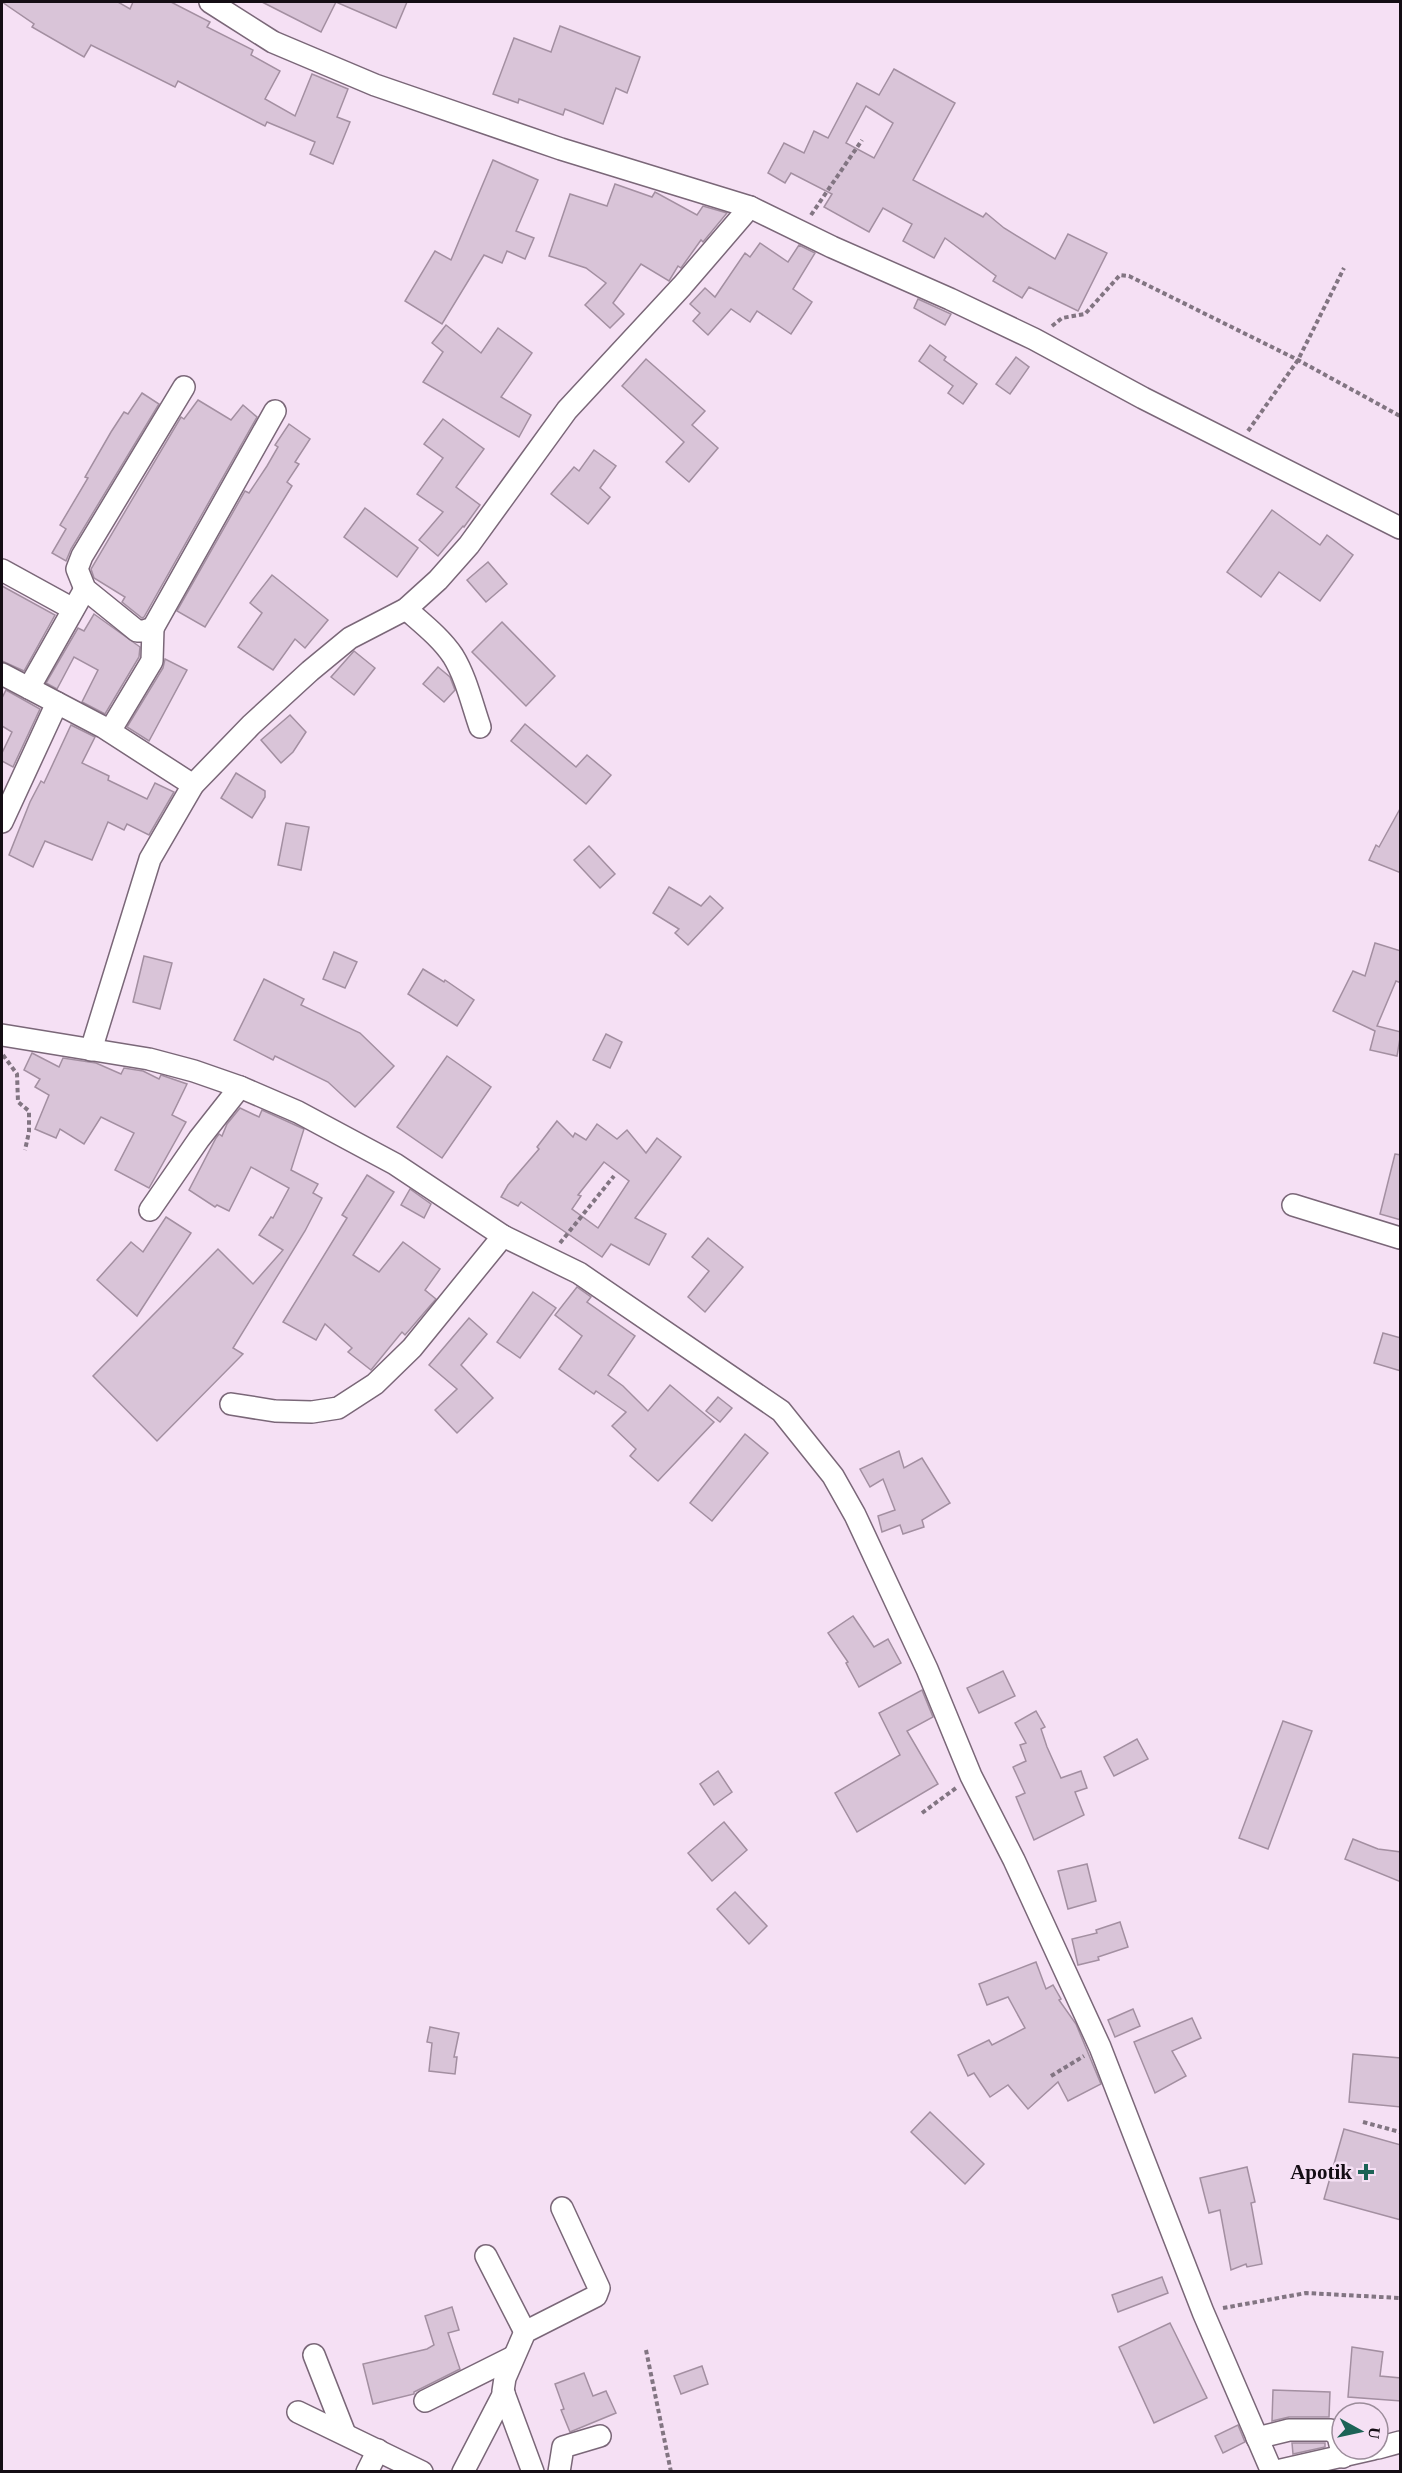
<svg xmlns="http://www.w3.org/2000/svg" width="1402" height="2473" viewBox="0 0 1402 2473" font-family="'Times New Roman',serif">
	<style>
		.building { fill: #d9c4d8; stroke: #a38fa1; stroke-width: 1.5; fill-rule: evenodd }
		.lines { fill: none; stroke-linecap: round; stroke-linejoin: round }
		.street-casing { stroke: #7a6778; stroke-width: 24 }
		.path { stroke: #827582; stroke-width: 4; stroke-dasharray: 4.5 3; stroke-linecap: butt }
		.street { stroke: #fff; stroke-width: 21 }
		.poi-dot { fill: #1c6356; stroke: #f5e0f4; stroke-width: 2 }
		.labels { text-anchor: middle; stroke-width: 5; stroke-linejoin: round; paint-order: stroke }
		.poi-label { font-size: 21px; font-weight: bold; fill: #140d14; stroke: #f5e0f4; text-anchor: end }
	</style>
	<rect width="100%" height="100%" fill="#f5e0f4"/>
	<!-- building -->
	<g class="building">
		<polygon points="2,2 118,2 130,9 133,2 171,2 210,22 207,27 253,50 251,55 280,71 265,99 295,116 312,74 348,89 337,117 350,122 333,164 310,154 315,142 267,122 265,126 178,81 175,87 91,45 84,57 32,27 34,24"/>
		<polygon points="262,2 407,2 396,28 336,2 321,32"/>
		<polygon points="560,26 640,57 627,93 616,88 603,124 565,109 563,115 519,99 518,103 493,94 514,38 551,52"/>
		<path d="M 894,69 L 955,103 L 913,180 L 983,217 L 986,213 L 1004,228 L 1055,259 L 1068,234 L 1107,253 L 1078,311 L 1029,287 L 1022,298 L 993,281 L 996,276 L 945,238 L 934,258 L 903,241 L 912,224 L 883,208 L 869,232 L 824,207 L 832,194 L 791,173 L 785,183 L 768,173 L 784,143 L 804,153 L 814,131 L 828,138 L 857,83 L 879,95 ZM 866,106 L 893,123 L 874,158 L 846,143 Z"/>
		<polygon points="493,160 538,180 516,231 534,238 525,259 507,251 502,263 484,255 442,324 405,301 435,251 451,260"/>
		<polygon points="615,184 652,197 655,192 697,215 703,206 727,213 703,242 701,240 681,268 678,266 669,281 641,264 613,303 624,314 610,328 585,305 606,283 586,268 549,256 570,194 607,206"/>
		<polygon points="760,243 788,262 799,245 815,253 793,289 812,302 791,334 757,311 750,322 731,309 708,335 693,321 700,313 690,304 705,288 715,297 745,253 750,257"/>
		<polygon points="918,299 951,314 945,325 914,308"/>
		<polygon points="446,325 481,353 498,328 532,353 501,397 531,415 519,437 423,382 443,352 432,343"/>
		<polygon points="930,345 946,357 944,360 977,384 963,404 948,393 953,386 919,361"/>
		<polygon points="1016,357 1029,367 1010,394 996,384"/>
		<polygon points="646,359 705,411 692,425 718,448 689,482 666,462 684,442 622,386"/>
		<polygon points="142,393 159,404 71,549 66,561 52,553 66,529 60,525 88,478 85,477 111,432 124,412 128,414"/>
		<polygon points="198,400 231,420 243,405 257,417 144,617 142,618 122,602 125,597 94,578 91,569 181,417 184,419"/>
		<polygon points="443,419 484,449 456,487 480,505 464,527 463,526 438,556 419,540 443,512 417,494 443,458 424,444"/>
		<polygon points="289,424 310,439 295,462 299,464 287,482 292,486 205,627 177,611 245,491 249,493 267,466 278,447 275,445"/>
		<polygon points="594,450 616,466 600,488 610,497 588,524 551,494 574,467 579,471"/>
		<polygon points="365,508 418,548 397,577 344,537"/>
		<polygon points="1272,510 1320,545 1327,535 1353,555 1320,601 1279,572 1261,597 1227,572"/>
		<polygon points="488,562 507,584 486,602 467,580"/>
		<polygon points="272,575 328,620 305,648 295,639 273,670 238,647 262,613 250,603"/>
		<polygon points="2,586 55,615 24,671 2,661"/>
		<polygon points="94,614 140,647 139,657 105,714 82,702 98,670 74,657 57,689 46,683 78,628 84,631"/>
		<polygon points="502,622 555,676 526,706 472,652"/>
		<polygon points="354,651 375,668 354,695 331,677"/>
		<polygon points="165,659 187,670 149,741 127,727 163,668"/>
		<polygon points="438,667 450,677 455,690 444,702 423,684"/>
		<polygon points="6,690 40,709 13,767 2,761 2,753 12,732 2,726 2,698"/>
		<polygon points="290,715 306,732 293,752 281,763 261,740"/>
		<polygon points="525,724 576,767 587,755 611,775 586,804 511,741"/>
		<polygon points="71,725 95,737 82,763 109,776 108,780 147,799 155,783 174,792 149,835 127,824 124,830 108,822 92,860 45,841 33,867 9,855 30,802 41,781 44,783"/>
		<polygon points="236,773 265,791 265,797 252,818 221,798"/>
		<polygon points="1401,807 1401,873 1369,860 1376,845 1379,847"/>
		<polygon points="286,823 309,827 301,870 278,865"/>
		<polygon points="589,846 615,874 600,888 574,860"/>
		<polygon points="669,887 701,906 710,896 723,908 688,945 675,933 679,929 653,913"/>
		<polygon points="1375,943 1401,951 1401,983 1396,981 1377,1026 1401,1032 1397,1056 1370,1050 1375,1031 1333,1011 1353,971 1365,976"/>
		<polygon points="334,952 357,962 345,988 323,979"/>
		<polygon points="144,956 172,963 160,1009 133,1002"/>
		<polygon points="423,969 444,982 445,980 474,1000 457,1026 408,994"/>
		<polygon points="264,979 304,999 301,1005 360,1033 394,1066 355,1107 328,1082 275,1056 273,1060 234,1040"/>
		<polygon points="606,1034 622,1042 610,1068 593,1060"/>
		<polygon points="32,1053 59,1067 63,1058 96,1063 121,1074 124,1068 143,1071 159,1079 161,1075 187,1084 172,1115 186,1122 149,1188 115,1170 134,1133 101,1117 84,1144 60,1129 56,1138 35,1129 49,1095 35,1087 40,1079 24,1070"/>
		<polygon points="447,1056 491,1087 442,1158 397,1127"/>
		<polygon points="240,1108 259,1117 262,1110 304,1129 291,1170 318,1184 313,1193 322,1198 305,1231 233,1348 243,1354 157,1441 93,1376 218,1249 253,1284 283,1250 259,1235 271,1217 273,1218 289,1188 251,1167 229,1211 217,1205 215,1207 189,1190 216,1138 219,1134 222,1136 227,1124"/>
		<path d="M 557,1121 L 573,1137 L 575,1133 L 586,1140 L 597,1124 L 617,1139 L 627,1130 L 646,1153 L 657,1138 L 681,1157 L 635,1218 L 666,1234 L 649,1265 L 611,1244 L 602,1257 L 524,1204 L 521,1202 L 518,1206 L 501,1197 L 508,1185 L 539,1149 L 537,1147 ZM 604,1162 L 629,1181 L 598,1228 L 572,1209 L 581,1196 L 578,1195 Z"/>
		<polygon points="1395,1154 1401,1155 1401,1220 1380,1214"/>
		<polygon points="367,1175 394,1192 353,1255 379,1272 403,1242 440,1269 425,1290 436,1299 405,1335 402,1332 371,1370 348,1352 352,1348 325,1324 316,1340 283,1322 347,1218 342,1215"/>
		<polygon points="410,1189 431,1204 424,1218 401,1205"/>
		<polygon points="166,1217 191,1233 137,1316 97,1280 131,1242 143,1252"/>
		<polygon points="708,1238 743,1267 705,1312 688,1297 709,1271 692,1257"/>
		<polygon points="577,1287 591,1297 587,1302 635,1336 608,1375 623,1386 648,1411 670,1385 714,1422 658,1481 630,1456 636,1449 612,1426 626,1412 596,1391 594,1394 559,1369 582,1336 555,1315"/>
		<polygon points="533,1292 556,1308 520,1358 497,1342"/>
		<polygon points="469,1318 487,1334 461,1365 493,1398 457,1433 435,1410 457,1389 429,1365"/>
		<polygon points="1383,1333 1401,1338 1401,1371 1374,1363"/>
		<polygon points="718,1397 732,1408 720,1422 706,1411"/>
		<polygon points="745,1434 768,1453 712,1521 690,1503"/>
		<polygon points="899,1451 904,1468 922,1458 950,1503 922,1520 924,1527 903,1534 900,1525 882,1532 878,1516 895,1510 883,1479 870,1487 860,1469"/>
		<polygon points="853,1616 874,1647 888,1639 901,1663 859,1687 846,1663 848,1662 828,1633"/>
		<polygon points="1003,1671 1015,1696 979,1713 967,1688"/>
		<polygon points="922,1690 933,1717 907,1731 938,1784 857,1832 835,1793 900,1755 879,1713"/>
		<polygon points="1036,1711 1045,1727 1041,1729 1047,1747 1061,1778 1081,1771 1087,1788 1075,1792 1084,1815 1034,1840 1016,1797 1025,1793 1013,1767 1026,1761 1020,1745 1026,1743 1015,1723"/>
		<polygon points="1283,1721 1312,1731 1268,1849 1239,1838"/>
		<polygon points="1137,1739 1148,1759 1114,1776 1104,1757"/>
		<polygon points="718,1771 732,1792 714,1805 700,1784"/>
		<polygon points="724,1822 747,1850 712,1881 688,1853"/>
		<polygon points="1353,1839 1378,1849 1401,1852 1401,1882 1345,1859"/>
		<polygon points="1087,1864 1096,1901 1068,1909 1058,1871"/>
		<polygon points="735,1892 767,1926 749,1944 717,1909"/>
		<polygon points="1120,1922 1128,1947 1098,1957 1099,1960 1078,1965 1072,1939 1097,1933 1096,1930"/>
		<polygon points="1036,1962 1046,1989 1053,1985 1061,1999 1059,2000 1076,2024 1101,2084 1068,2101 1058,2082 1028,2109 1008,2085 990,2097 974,2073 968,2076 958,2055 989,2040 992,2045 1025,2028 1008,1997 987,2005 979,1984"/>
		<polygon points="1133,2009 1140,2026 1115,2037 1108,2020"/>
		<polygon points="1192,2018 1201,2038 1172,2051 1186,2076 1155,2093 1134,2042"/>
		<polygon points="430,2027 459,2033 454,2057 457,2057 455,2074 429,2071 432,2043 427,2042"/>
		<polygon points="1353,2054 1401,2058 1401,2107 1349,2102"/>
		<polygon points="930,2112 984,2164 965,2184 911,2132"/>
		<polygon points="1344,2129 1401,2145 1401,2220 1324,2199"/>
		<polygon points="1247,2167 1255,2202 1251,2203 1262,2264 1247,2267 1246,2264 1231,2270 1220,2210 1209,2213 1200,2178"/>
		<polygon points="1162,2277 1168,2293 1118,2312 1112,2295"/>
		<polygon points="452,2307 459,2330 448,2333 460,2369 414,2392 414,2394 373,2404 363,2364 427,2349 434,2345 425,2316"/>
		<polygon points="1170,2323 1207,2398 1154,2423 1119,2347"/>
		<polygon points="1352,2347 1383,2352 1380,2376 1401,2378 1401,2401 1348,2397"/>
		<polygon points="702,2366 708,2384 681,2394 674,2376"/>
		<polygon points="584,2373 593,2396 606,2391 616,2413 570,2432 561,2410 564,2409 555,2384"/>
		<polygon points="1273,2390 1330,2392 1329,2417 1289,2417 1272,2421"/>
		<polygon points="1238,2425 1245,2442 1223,2453 1215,2436"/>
		<polygon points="1292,2443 1325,2443 1325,2447 1293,2454"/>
	</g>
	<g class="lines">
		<!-- street casing -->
		<g class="street-casing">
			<g id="street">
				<polyline points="210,2 273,42 375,85 561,149 750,207 832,247 950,299 1034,339 1143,398 1400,528"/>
				<polyline points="184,387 82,556 77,569 85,589 137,631 144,631 153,628 275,411"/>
				<polyline points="2,570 73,609"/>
				<path d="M 406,609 C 423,624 441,638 453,656 C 466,677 472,704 480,727"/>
				<polyline points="2,674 103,727 193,785"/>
				<polyline points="29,688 85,589"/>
				<polyline points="110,731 152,661 153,628"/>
				<polyline points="2,822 57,703"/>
				<polyline points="2,1035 149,1059 194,1071 240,1087 298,1112 395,1164 503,1236 579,1273 781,1411 833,1476 855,1515 927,1669 971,1776 1014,1860 1100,2047 1203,2312 1272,2472"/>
				<polyline points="91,1050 150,859 193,785 251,725 310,671 350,638 406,609 438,580 469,545 567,410 682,286 750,207"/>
				<polyline points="1293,1205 1400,1238"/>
				<polyline points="150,1210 199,1139 240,1087"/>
				<polyline points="231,1404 275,1411 312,1412 338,1408 375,1384 412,1348 503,1236"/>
				<polyline points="486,2256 525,2332"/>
				<polyline points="314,2355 345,2434"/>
				<polyline points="425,2401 513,2357"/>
				<polyline points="298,2412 422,2472"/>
				<polyline points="1257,2438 1289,2430 1331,2430 1338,2436 1343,2457"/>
				<polyline points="1378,2448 1400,2442"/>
				<polyline points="367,2472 378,2450"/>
				<polyline points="463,2472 504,2393"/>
				<polyline points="533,2472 503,2391 505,2378 525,2332 596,2296 599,2288 562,2208"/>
				<polyline points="559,2472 563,2447 600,2436"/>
				<polyline points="1272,2472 1373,2449"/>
			</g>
		</g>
		<!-- path -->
		<g class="path">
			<polyline points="811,215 862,140"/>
			<polyline points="1052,326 1062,318 1085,314 1120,275 1129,276 1298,360 1400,416"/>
			<polyline points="1248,431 1298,360 1344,268"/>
			<polyline points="3,1055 17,1074 18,1102 29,1111 29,1132 25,1150"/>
			<polyline points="560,1243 614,1176"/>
			<polyline points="922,1813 956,1788"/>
			<polyline points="1051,2076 1084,2056"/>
			<polyline points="1363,2122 1400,2132"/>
			<polyline points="1223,2308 1306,2293 1400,2298"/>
			<polyline points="646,2350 671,2472"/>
		</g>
		<!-- street -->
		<use href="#street" class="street"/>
	</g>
	<!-- markers -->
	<path class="poi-dot" d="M1363 2163h6v6h6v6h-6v6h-6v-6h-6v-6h6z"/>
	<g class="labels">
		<!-- poi labels -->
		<g class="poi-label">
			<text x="1352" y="2179">Apotik</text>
		</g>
	</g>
	<!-- border -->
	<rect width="1402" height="2473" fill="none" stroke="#140d14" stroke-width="6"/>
	<!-- north arrow -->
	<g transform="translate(1360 2431) rotate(98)"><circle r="28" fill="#f5e0f4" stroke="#9b8c9a" stroke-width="1.5"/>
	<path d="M0-4.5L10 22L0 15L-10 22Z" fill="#1c6356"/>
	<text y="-9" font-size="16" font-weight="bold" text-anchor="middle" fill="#140d14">U</text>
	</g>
</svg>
